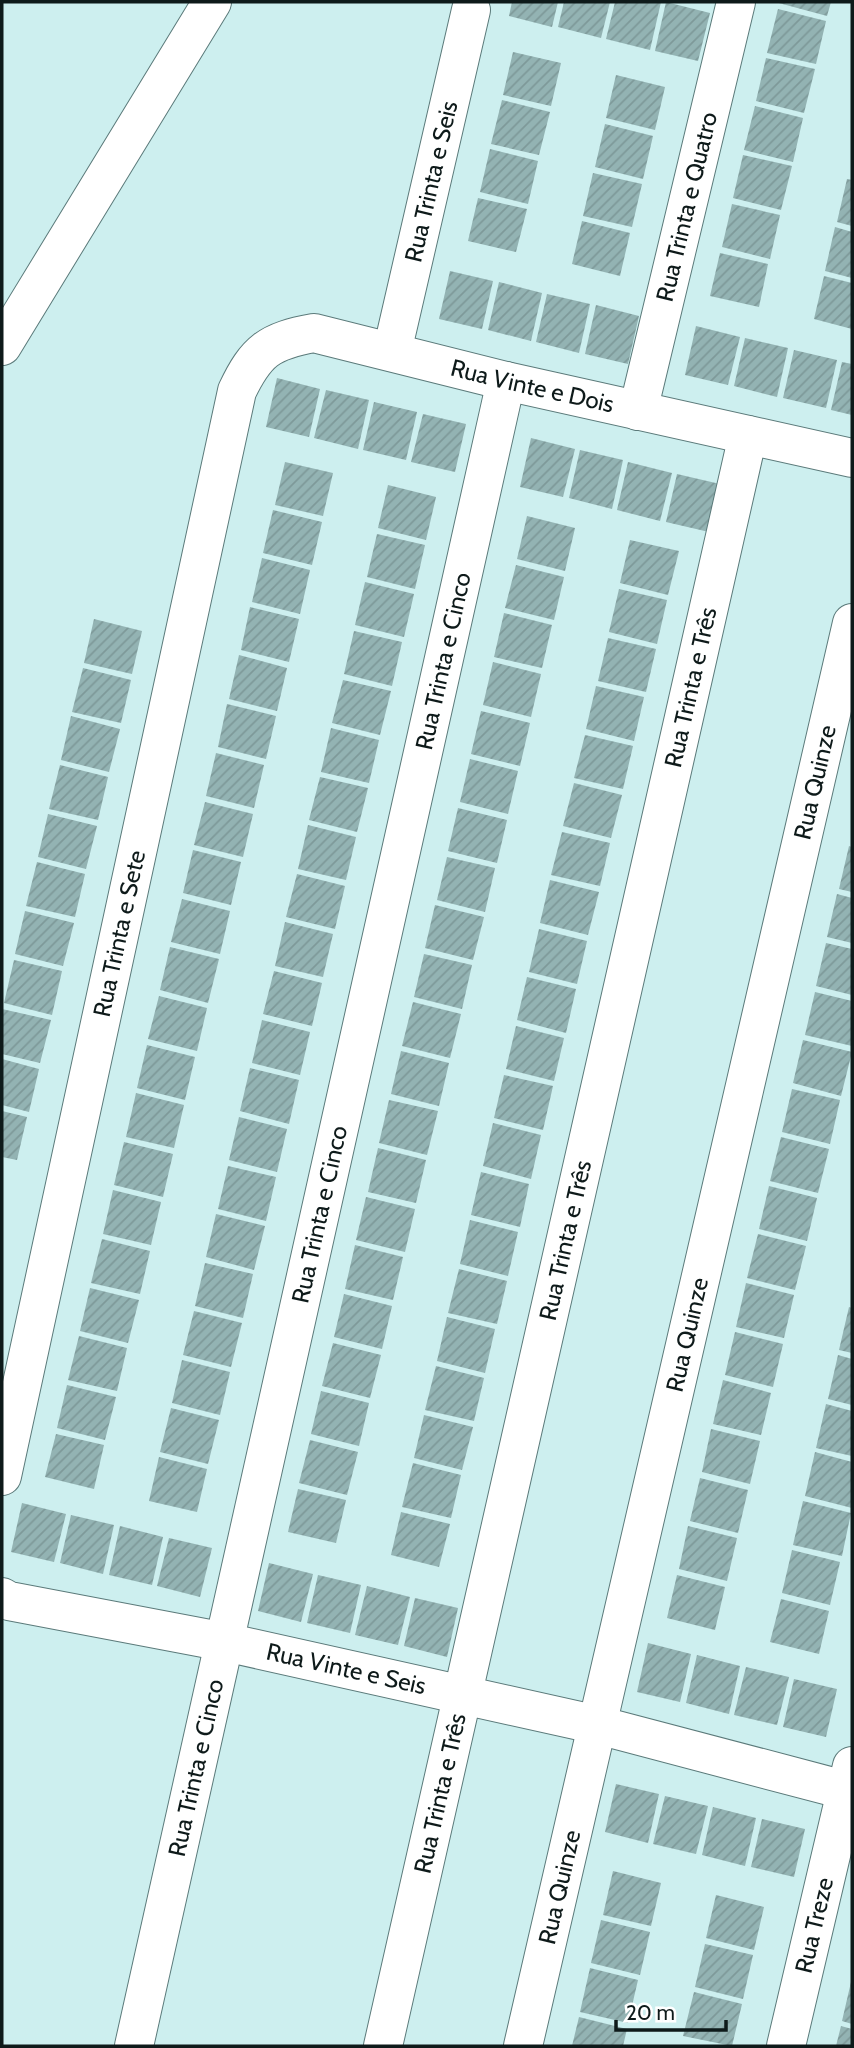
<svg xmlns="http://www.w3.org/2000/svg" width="854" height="2048" viewBox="0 0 854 2048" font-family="Cabin,sans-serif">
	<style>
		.building { fill: url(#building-hatch) }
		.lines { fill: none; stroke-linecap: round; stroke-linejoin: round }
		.minor-casing { stroke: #5b7a7a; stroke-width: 40 }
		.minor { stroke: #fff; stroke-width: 38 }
		.labels { text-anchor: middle; stroke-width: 5; stroke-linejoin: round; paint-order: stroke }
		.street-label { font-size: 24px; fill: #0e1a1a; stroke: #fff }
	</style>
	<defs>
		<pattern id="building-hatch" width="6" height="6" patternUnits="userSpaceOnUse" patternTransform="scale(1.75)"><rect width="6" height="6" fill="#93b3b3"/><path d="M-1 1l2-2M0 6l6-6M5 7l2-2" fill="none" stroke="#7e9999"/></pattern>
	</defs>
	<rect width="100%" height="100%" fill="#cdefef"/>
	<!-- building -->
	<g class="building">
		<polygon points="512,2 558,2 552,27 509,16"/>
		<polygon points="564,2 610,2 601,38 558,27"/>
		<polygon points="615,2 661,2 650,50 606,39"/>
		<polygon points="666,2 710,13 698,61 655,51"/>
		<polygon points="775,2 831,2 827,16"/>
		<polygon points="778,9 826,21 816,64 767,53"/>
		<polygon points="513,52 561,63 551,106 503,95"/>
		<polygon points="766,58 815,69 804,113 756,101"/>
		<polygon points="616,75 665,87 655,130 606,118"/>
		<polygon points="502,100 550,112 539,155 491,144"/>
		<polygon points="755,106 803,118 793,162 744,150"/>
		<polygon points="605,124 653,136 643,179 595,167"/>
		<polygon points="490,149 538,161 528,204 480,192"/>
		<polygon points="743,155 792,166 781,210 733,198"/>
		<polygon points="593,173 642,184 632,227 583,216"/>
		<polygon points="847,179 852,180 852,226 837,222"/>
		<polygon points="478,198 527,209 516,252 468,241"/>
		<polygon points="732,204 780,215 770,259 722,247"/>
		<polygon points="582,221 630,233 620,276 572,264"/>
		<polygon points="835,227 852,232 852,278 825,271"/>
		<polygon points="720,253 768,264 759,307 710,296"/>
		<polygon points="450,271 493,281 482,329 439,319"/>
		<polygon points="824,276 852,283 852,329 814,319"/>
		<polygon points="499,282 542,293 531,341 488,330"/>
		<polygon points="547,294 590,304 579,353 536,342"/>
		<polygon points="596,305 639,316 628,364 585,354"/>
		<polygon points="696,326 740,337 728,385 685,375"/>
		<polygon points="745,338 788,348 777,397 734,386"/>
		<polygon points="794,350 837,360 826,408 783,398"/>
		<polygon points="842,362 852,364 852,415 831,410"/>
		<polygon points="277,378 320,389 309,437 266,427"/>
		<polygon points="326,390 369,400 358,449 314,438"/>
		<polygon points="374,402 417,412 406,460 363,450"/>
		<polygon points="423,414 466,424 455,472 411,462"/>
		<polygon points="531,438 575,449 563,497 520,487"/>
		<polygon points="580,450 623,460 612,509 569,498"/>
		<polygon points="285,462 333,473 323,516 275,505"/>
		<polygon points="628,462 672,473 660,521 617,510"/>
		<polygon points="677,474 720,484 709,532 666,522"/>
		<polygon points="388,485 436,497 426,540 378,528"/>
		<polygon points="273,510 322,522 312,565 263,553"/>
		<polygon points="527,516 575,528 565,571 517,559"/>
		<polygon points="377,534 425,545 415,589 367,577"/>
		<polygon points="630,540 679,551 668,595 620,583"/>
		<polygon points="262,558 310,570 300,614 252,602"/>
		<polygon points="516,565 564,577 554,620 505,608"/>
		<polygon points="365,582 414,594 404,637 355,625"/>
		<polygon points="619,589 667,600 657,644 609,632"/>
		<polygon points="250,607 299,619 289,662 241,650"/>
		<polygon points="504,613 552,625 542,668 494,657"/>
		<polygon points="94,619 142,631 132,674 84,663"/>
		<polygon points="354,631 402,642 392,686 344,674"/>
		<polygon points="608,638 656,649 646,692 598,681"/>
		<polygon points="239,655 287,668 277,711 229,699"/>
		<polygon points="493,662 541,674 531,717 483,705"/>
		<polygon points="83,668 131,680 121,723 72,712"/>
		<polygon points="343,680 391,691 380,735 332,723"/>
		<polygon points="596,686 644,697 634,741 586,729"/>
		<polygon points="227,704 276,716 266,759 218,747"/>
		<polygon points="481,711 530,723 520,766 471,754"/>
		<polygon points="71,716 120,729 109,772 61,760"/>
		<polygon points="331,728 379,740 369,783 321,772"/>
		<polygon points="585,735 633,746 623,789 574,778"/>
		<polygon points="216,753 264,765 254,808 206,796"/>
		<polygon points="470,759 518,771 508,814 460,802"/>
		<polygon points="60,765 108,777 98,820 49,809"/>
		<polygon points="320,777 368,788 357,832 309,820"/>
		<polygon points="574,783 622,795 611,838 563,826"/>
		<polygon points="205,802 253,814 243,857 194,845"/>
		<polygon points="458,808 507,820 497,863 448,851"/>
		<polygon points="48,814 97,826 86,869 38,857"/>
		<polygon points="308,825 356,837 346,880 298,869"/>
		<polygon points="562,832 610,843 600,886 551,875"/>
		<polygon points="849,846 852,847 852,892 839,889"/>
		<polygon points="193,850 241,862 231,905 183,893"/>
		<polygon points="447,857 495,868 485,912 437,900"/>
		<polygon points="37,862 85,874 75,917 26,906"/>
		<polygon points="297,874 345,886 335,929 286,917"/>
		<polygon points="550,880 599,892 588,935 540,923"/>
		<polygon points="837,894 852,898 852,943 827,937"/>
		<polygon points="182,899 230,911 220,954 171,942"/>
		<polygon points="435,905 484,917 473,960 425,948"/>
		<polygon points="25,911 74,923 63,966 15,954"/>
		<polygon points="285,922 333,934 323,977 275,966"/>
		<polygon points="539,929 587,941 577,984 529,972"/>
		<polygon points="826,943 852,949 852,995 816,986"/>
		<polygon points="170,947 219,959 208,1003 160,990"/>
		<polygon points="424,954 472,965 462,1009 414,997"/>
		<polygon points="14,960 62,971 52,1015 4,1003"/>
		<polygon points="274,971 322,983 312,1026 263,1014"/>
		<polygon points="527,977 576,989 566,1033 517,1020"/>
		<polygon points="815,992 852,1001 852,1046 805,1035"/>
		<polygon points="159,996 207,1008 197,1051 148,1039"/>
		<polygon points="413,1002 461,1014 450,1058 402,1046"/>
		<polygon points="2,1009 51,1020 40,1063 2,1054"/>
		<polygon points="262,1020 310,1032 300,1075 252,1063"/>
		<polygon points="516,1026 564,1038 554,1081 506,1069"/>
		<polygon points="803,1040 852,1052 841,1096 793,1083"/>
		<polygon points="147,1045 195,1057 185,1100 137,1088"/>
		<polygon points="401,1051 449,1063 439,1106 391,1094"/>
		<polygon points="2,1059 39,1069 29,1112 2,1105"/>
		<polygon points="250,1068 299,1080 289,1124 240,1111"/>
		<polygon points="504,1075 553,1086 543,1130 494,1118"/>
		<polygon points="792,1089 840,1100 830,1144 782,1132"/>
		<polygon points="136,1093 184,1105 174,1148 126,1137"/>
		<polygon points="389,1100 438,1111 427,1155 379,1143"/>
		<polygon points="2,1111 27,1117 17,1160 2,1157"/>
		<polygon points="239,1117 287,1129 277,1172 229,1160"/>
		<polygon points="493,1123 541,1135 531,1179 483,1166"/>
		<polygon points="781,1137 829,1149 818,1193 770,1181"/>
		<polygon points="124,1142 173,1154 163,1197 114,1185"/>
		<polygon points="378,1148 426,1160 416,1203 368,1192"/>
		<polygon points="228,1166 276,1177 266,1221 218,1209"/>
		<polygon points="481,1172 529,1184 520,1227 471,1215"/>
		<polygon points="769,1186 817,1198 807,1241 759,1229"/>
		<polygon points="113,1190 161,1202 151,1245 103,1234"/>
		<polygon points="366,1197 415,1209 405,1252 356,1240"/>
		<polygon points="216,1214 265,1226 254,1270 206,1257"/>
		<polygon points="470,1220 518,1232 508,1276 460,1264"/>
		<polygon points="758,1234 806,1246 795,1290 747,1278"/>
		<polygon points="102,1239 150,1251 140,1294 91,1283"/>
		<polygon points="355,1245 403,1257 393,1300 345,1289"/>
		<polygon points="205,1263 253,1274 243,1318 195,1306"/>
		<polygon points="459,1269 507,1281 497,1324 448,1313"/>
		<polygon points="746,1283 794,1295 784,1338 736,1327"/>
		<polygon points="90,1288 139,1300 128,1343 80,1331"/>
		<polygon points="344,1294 392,1306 382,1349 334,1337"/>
		<polygon points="849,1307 852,1308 852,1353 839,1350"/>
		<polygon points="194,1311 242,1323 231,1367 183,1355"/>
		<polygon points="447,1317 495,1329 485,1373 437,1361"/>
		<polygon points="735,1332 783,1344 773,1387 725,1375"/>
		<polygon points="79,1336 127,1348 117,1391 68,1380"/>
		<polygon points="333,1343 381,1355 370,1398 322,1386"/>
		<polygon points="838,1355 852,1359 852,1405 828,1399"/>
		<polygon points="182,1360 230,1372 220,1415 172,1403"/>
		<polygon points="436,1366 484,1378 474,1421 425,1410"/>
		<polygon points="723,1380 771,1393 761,1435 713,1424"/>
		<polygon points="67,1385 116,1397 105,1440 57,1428"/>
		<polygon points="321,1391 369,1403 359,1446 311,1434"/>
		<polygon points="826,1404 852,1411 852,1456 816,1448"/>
		<polygon points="171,1408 219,1420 208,1464 160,1452"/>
		<polygon points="424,1415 473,1427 462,1470 414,1458"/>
		<polygon points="711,1429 760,1441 750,1484 702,1472"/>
		<polygon points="56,1434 104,1445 94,1489 45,1477"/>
		<polygon points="310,1440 358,1452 347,1495 299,1483"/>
		<polygon points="815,1452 852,1462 852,1508 805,1496"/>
		<polygon points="159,1457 207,1469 197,1512 149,1501"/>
		<polygon points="413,1463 461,1475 451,1518 402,1507"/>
		<polygon points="700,1478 748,1490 738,1533 690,1521"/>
		<polygon points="298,1489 346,1500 336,1543 288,1532"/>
		<polygon points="803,1501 851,1513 842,1556 793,1545"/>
		<polygon points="22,1503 66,1514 54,1562 11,1552"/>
		<polygon points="401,1512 450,1524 439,1567 391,1555"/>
		<polygon points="71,1515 114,1525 103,1574 60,1563"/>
		<polygon points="120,1526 163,1537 152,1585 109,1575"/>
		<polygon points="688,1526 737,1538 727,1581 679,1569"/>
		<polygon points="169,1538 212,1548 200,1597 157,1586"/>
		<polygon points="792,1550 840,1562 830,1605 782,1593"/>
		<polygon points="269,1563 313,1574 301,1622 258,1611"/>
		<polygon points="318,1575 361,1585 350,1633 307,1623"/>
		<polygon points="677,1575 725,1587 715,1630 667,1618"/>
		<polygon points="367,1586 410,1597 398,1645 355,1635"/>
		<polygon points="415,1598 458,1608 447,1657 404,1646"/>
		<polygon points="781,1599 829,1611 819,1654 770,1642"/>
		<polygon points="648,1643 691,1654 680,1702 637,1692"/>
		<polygon points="697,1655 740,1666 729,1714 686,1703"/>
		<polygon points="746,1667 789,1677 777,1725 734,1715"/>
		<polygon points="794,1679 837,1689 826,1737 783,1727"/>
		<polygon points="616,1784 659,1794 648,1843 605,1832"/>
		<polygon points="665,1796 708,1806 696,1854 653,1844"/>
		<polygon points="713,1807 756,1818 745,1866 702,1855"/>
		<polygon points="762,1819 805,1829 794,1877 751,1867"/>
		<polygon points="613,1871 661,1883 651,1926 603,1915"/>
		<polygon points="716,1895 764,1907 754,1950 706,1938"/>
		<polygon points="601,1920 650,1932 640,1975 591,1963"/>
		<polygon points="705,1944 753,1955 743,1999 695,1987"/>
		<polygon points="590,1968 638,1980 628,2023 580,2012"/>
		<polygon points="851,1982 852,1982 852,2024 842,2021"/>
		<polygon points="694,1992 742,2004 732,2046 683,2036"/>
		<polygon points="579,2017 627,2029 623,2046 572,2046"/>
		<polygon points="841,2026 852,2029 852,2046 836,2046"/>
	</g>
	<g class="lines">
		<!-- minor casing -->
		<g class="minor-casing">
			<g id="minor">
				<polyline points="2,346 212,2"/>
				<path id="s1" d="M 392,352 L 471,10"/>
				<path id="s2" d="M 638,411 L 736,2"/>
				<path id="s3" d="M 2,1476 L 237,391 C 256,351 269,341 314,333 L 506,381 L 852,458"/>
				<path id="s4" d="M 2,1597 L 9,1601 L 225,1642 L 598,1725 L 852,1792"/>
				<path id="s5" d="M 134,2046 L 506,381"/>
				<path id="s6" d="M 383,2046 L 748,435"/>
				<path id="s7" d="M 523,2046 L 852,623"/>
				<path id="s8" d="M 786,2046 L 852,1766"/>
			</g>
		</g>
		<!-- minor -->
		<use href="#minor" class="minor"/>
	</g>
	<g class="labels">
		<!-- street labels -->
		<g class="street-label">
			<text dy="8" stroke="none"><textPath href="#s1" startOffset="175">Rua Trinta e Seis</textPath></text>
			<text dy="8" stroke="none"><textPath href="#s2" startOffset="210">Rua Trinta e Quatro</textPath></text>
			<text dy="8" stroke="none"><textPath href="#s3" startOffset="1437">Rua Vinte e Dois</textPath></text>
			<text dy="8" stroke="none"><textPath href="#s5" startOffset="1419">Rua Trinta e Cinco</textPath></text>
			<text dy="8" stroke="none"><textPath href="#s6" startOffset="1393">Rua Trinta e Três</textPath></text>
			<text dy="8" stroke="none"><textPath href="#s7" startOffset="1297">Rua Quinze</textPath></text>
			<text dy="8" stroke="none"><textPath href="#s3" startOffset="555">Rua Trinta e Sete</textPath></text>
			<text dy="8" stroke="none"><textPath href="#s5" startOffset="852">Rua Trinta e Cinco</textPath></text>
			<text dy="8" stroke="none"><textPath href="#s6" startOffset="826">Rua Trinta e Três</textPath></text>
			<text dy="8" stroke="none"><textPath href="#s7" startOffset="730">Rua Quinze</textPath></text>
			<text dy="8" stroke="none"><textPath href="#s4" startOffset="352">Rua Vinte e Seis</textPath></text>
			<text dy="8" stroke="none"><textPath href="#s5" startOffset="285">Rua Trinta e Cinco</textPath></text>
			<text dy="8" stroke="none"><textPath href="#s6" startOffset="259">Rua Trinta e Três</textPath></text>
			<text dy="8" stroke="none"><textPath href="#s7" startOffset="163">Rua Quinze</textPath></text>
			<text dy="8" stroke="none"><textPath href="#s8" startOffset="124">Rua Treze</textPath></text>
		</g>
	</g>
	<!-- border -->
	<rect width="854" height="2048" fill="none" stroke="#0e1a1a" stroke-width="7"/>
	<!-- scale -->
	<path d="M616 2020v10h110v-10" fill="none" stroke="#0e1a1a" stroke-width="3.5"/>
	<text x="626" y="2020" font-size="21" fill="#0e1a1a" stroke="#ffffff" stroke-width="5" paint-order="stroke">20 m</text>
</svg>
